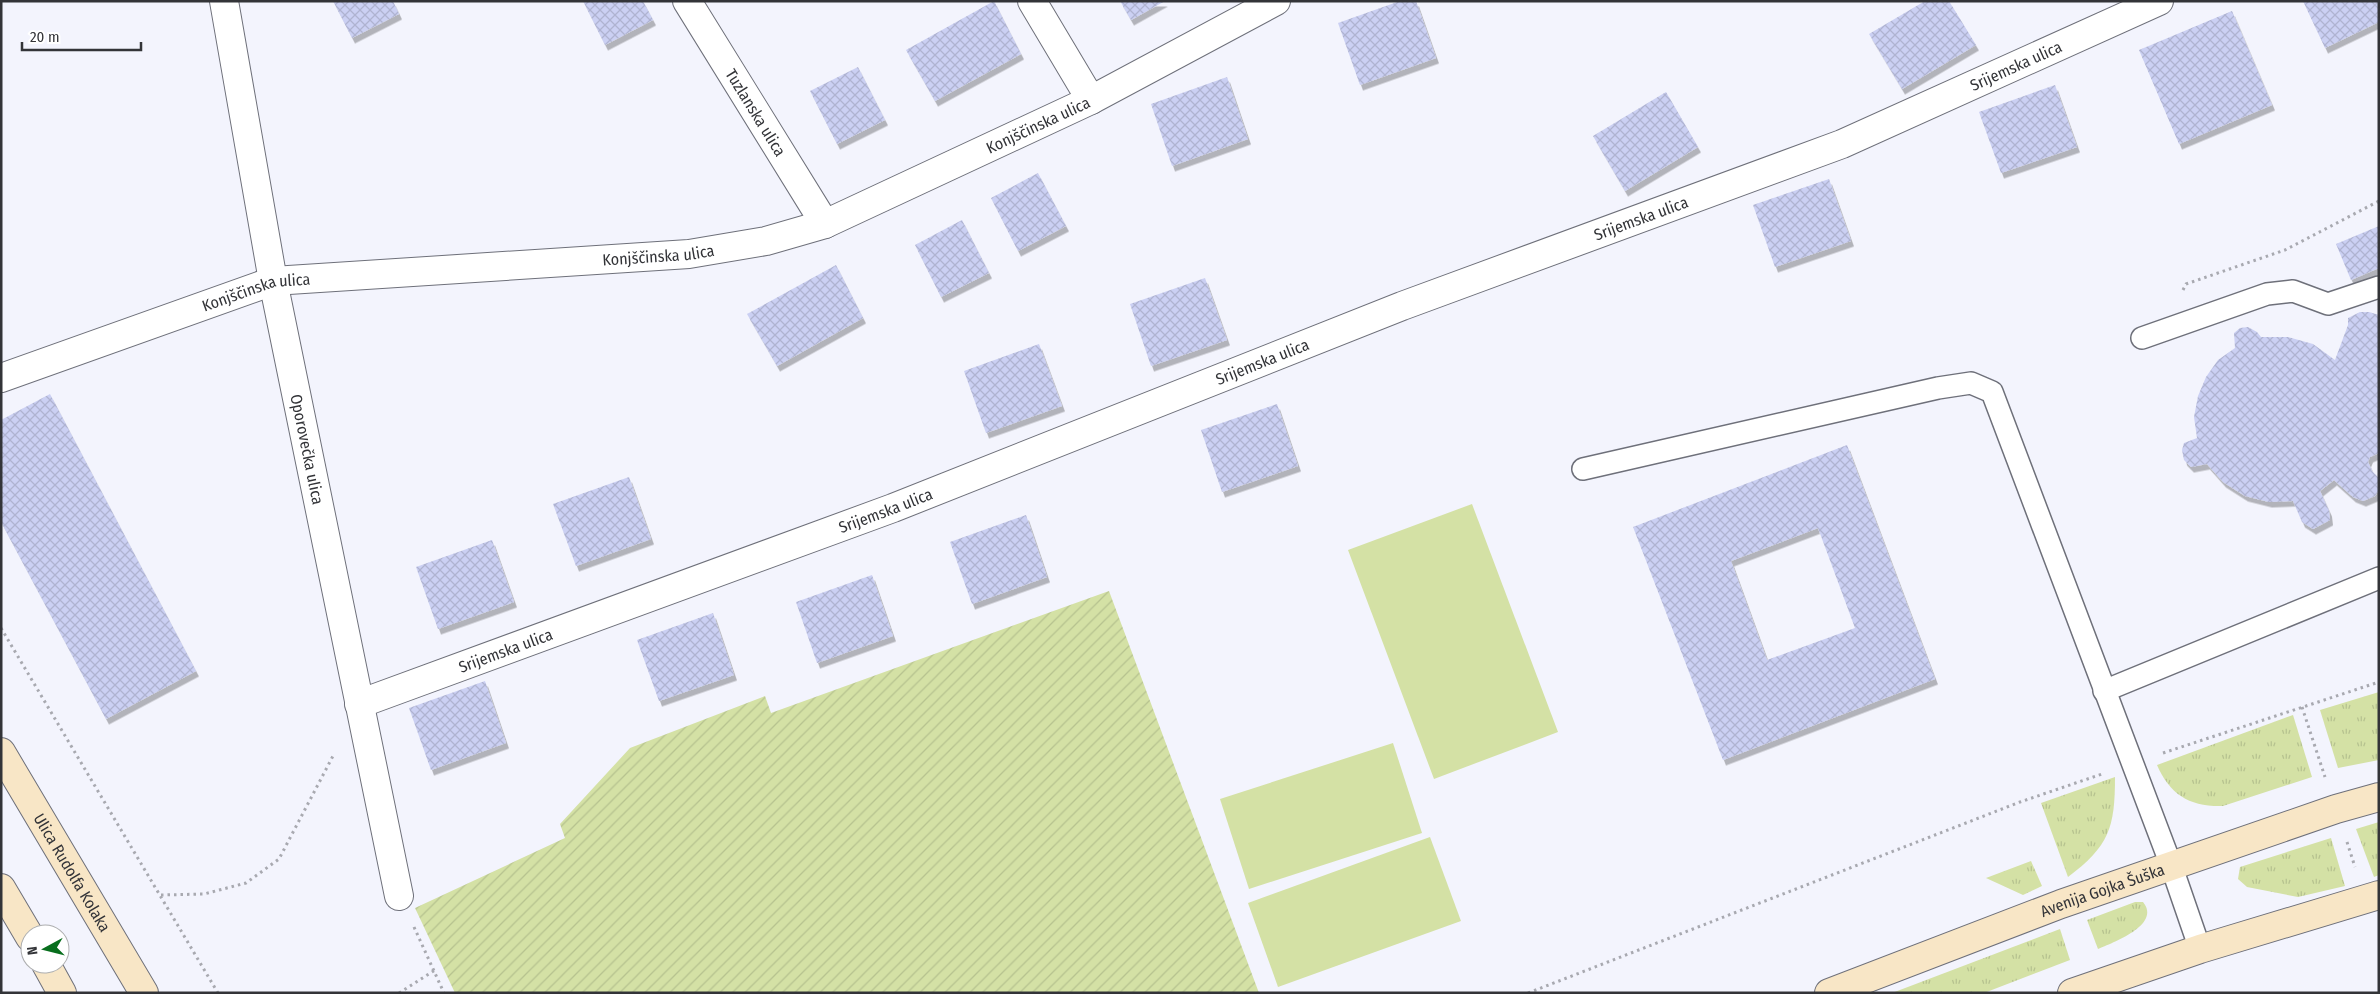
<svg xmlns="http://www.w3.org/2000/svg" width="2380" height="994" viewBox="0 0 2380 994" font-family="'Fira Sans Condensed',sans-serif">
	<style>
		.grass { fill: url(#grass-tufts) }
		.garden { fill: url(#garden-furrows) }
		.pitch { fill: #d4e1a5 }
		.building { fill: url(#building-cross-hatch); fill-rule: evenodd; filter: url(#shadow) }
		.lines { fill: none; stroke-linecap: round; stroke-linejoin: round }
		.lane-casing { stroke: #6e707a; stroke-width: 24 }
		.street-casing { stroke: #6e707a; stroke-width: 30 }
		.secondary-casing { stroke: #6e707a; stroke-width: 30 }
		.path { stroke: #a8a9b0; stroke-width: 3; stroke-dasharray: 2.5 4; stroke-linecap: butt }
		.lane { stroke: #fff; stroke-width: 21 }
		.street { stroke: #fff; stroke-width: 28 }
		.secondary { stroke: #f8e6c6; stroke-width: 28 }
		.labels { text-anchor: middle; stroke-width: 4; stroke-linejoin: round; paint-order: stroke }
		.street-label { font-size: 16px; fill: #333438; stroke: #fff }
	</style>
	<defs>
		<pattern id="grass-tufts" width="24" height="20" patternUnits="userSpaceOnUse" patternTransform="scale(1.25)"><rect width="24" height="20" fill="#d4e1a5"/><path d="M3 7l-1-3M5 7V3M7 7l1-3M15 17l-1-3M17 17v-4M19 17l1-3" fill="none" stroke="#b6c28f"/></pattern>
		<pattern id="garden-furrows" width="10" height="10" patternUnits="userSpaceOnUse" patternTransform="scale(1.25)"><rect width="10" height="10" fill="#d4e1a5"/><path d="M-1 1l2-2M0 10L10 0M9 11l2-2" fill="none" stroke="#b6c28f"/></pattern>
		<pattern id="building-cross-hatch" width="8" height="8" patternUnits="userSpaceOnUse" patternTransform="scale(1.25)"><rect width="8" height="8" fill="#cbd0f3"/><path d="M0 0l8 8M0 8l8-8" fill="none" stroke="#afb3d1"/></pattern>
		<filter id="shadow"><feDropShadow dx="3" dy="5.5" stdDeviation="0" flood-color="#0004"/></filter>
	</defs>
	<rect width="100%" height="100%" fill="#f3f4fd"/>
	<!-- grass -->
	<g class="grass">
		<polygon points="2379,692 2379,760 2338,768 2320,710"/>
		<path d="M 2293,715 L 2312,777 L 2223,806 C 2190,807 2170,795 2157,765 Z"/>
		<path d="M 2115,777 C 2115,828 2109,846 2068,877 L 2041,803 Z"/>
		<polygon points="2379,822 2379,875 2374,877 2356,829"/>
		<polygon points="2331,838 2345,886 2298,897 2247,887 2238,879 2240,867"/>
		<polygon points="2031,861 2042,886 2023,895 1986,878"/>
		<path d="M 2135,902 L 2143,902 C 2162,925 2112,943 2098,949 L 2087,920 Z"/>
		<polygon points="2060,929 2070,960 1984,993 1892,993"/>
	</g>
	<!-- garden -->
	<polygon class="garden" points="1109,591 1259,993 455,993 415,908 565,838 560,824 630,748 765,696 771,713"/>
	<!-- pitch -->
	<g class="pitch">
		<polygon points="1472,504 1558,732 1434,779 1348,550"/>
		<polygon points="1393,743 1422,833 1249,889 1220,799"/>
		<polygon points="1430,837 1461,921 1278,987 1248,903"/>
	</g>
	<!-- building -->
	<g class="building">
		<polygon points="333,1 393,1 399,14 352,38"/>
		<polygon points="583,1 643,1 653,20 605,45"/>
		<polygon points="994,1 1021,54 935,101 906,50"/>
		<polygon points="1120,1 1165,1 1131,20"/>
		<polygon points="1400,1 1416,1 1436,58 1360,85 1338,23"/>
		<polygon points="1925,1 1949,1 1976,45 1902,89 1869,34"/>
		<polygon points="2303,1 2379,1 2379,22 2325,48"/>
		<polygon points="2232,11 2272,105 2179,144 2139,50"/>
		<polygon points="858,67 885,120 837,144 810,91"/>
		<polygon points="1227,77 1248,139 1172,166 1151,104"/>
		<polygon points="2055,85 2077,147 2001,173 1979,112"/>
		<polygon points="1666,92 1698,147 1625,191 1593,136"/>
		<polygon points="1038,173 1066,226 1018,251 991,198"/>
		<polygon points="1829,179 1851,241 1775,267 1753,205"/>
		<polygon points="962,220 989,273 941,297 915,245"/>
		<polygon points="2379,226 2379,268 2351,280 2336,244"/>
		<polygon points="836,265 863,318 777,366 747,314"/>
		<polygon points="1205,278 1227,340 1151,366 1130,304"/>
		<polygon points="2360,312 2369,312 2379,315 2379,453 2370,457 2368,462 2372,471 2378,477 2379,490 2375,496 2363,501 2353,497 2334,480 2320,491 2329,511 2330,520 2313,529 2302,522 2293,501 2269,502 2245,496 2223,482 2207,464 2191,467 2184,460 2182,450 2184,443 2197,438 2194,417 2198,396 2206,377 2218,360 2235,348 2234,333 2240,328 2248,327 2257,332 2261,337 2288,337 2313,344 2335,360 2348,325 2348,318"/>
		<polygon points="1039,344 1062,406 986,433 964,371"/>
		<polygon points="50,394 196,671 106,719 1,522 1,420"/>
		<polygon points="1277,404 1298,466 1222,492 1201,430"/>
		<path d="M 1847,445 L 1935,679 L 1723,760 L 1633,527 ZM 1818,528 L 1855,628 L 1767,660 L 1731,561 Z"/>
		<polygon points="629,477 651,539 576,566 553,504"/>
		<polygon points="1026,515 1047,577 972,604 950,542"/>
		<polygon points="492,540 514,602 438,629 416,567"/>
		<polygon points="872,575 893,636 817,663 796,602"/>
		<polygon points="713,613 734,675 659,701 637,640"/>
		<polygon points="485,681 506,743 431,770 409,708"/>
	</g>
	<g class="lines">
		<!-- lane casing -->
		<g class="lane-casing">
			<g id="lane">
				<polyline points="2142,338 2267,294 2293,291 2328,304 2379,287"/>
				<polyline points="1583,469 1938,388 1971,383 1992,392 2171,865 2200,949"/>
				<polyline points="2104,691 2379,578"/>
			</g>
		</g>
		<!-- street casing -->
		<g class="street-casing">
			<g id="street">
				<path id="s1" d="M 224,1 L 273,281 L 399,896"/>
				<path id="s2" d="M 687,1 L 825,224"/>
				<polyline points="1032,1 1091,100"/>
				<path id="s3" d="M 1,378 L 273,281 L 689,254 L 766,241 L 825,224 L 1091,100 L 1276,1"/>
				<path id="s4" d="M 359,704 L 893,508 L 1402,306 L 1842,144 L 2159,1"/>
			</g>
		</g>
		<!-- secondary casing -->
		<g class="secondary-casing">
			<g id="secondary">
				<path id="s5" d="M 1,752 L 144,993"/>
				<polyline points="1,888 30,937"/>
				<polyline points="46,964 62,993"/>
				<path id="s6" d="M 1829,993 L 2061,904 L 2336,809 L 2379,797"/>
				<polyline points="2072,993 2200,949 2379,895"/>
			</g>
		</g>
		<!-- path -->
		<g class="path">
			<polyline points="2183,290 2186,284 2285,250 2379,201"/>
			<polyline points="1,628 218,993"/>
			<polyline points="2302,707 2325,777"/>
			<polyline points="2163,753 2379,682"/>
			<polyline points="2347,842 2355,867"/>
			<polyline points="161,895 204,894 246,883 279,859 334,754"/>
			<polyline points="414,927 444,993"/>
			<polyline points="399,993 435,970"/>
			<polyline points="1528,993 2020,802 2102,774"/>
		</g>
		<!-- lane -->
		<use href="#lane" class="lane"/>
		<!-- street -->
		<use href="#street" class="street"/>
		<!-- secondary -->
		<use href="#secondary" class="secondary"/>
	</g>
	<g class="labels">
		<!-- street labels -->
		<g class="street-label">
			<text dy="6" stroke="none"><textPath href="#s4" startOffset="1776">Srijemska ulica</textPath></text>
			<text dy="6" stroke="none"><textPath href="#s2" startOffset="131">Tuzlanska ulica</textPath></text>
			<text dy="6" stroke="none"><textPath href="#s3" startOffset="1080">Konjščinska ulica</textPath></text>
			<text dy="6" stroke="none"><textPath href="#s4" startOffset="1371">Srijemska ulica</textPath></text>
			<text dy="6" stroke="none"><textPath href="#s3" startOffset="675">Konjščinska ulica</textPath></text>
			<text dy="6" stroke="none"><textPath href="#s3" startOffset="270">Konjščinska ulica</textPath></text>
			<text dy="6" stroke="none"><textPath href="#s4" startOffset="966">Srijemska ulica</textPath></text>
			<text dy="6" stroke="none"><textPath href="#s1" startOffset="456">Oporovečka ulica</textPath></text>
			<text dy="6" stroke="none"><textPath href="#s4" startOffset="561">Srijemska ulica</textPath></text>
			<text dy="6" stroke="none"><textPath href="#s4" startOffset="156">Srijemska ulica</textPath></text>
			<text dy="6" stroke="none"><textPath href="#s5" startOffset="140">Ulica Rudolfa Kolaka</textPath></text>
			<text dy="6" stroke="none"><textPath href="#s6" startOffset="292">Avenija Gojka Šuška</textPath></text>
		</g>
	</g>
	<!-- border -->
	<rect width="2380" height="994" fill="none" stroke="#333438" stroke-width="5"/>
	<!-- north arrow -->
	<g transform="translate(45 949) rotate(263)"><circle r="24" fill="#ffffff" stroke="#adaeaf"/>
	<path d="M0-4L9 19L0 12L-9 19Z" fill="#086e1d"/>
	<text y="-8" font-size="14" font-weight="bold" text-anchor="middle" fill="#333438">N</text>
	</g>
	<!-- scale -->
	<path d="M22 42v8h119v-8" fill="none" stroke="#333438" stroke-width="2.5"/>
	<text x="30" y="42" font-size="15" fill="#333438" stroke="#ffffff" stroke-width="4" paint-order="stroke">20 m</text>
</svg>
